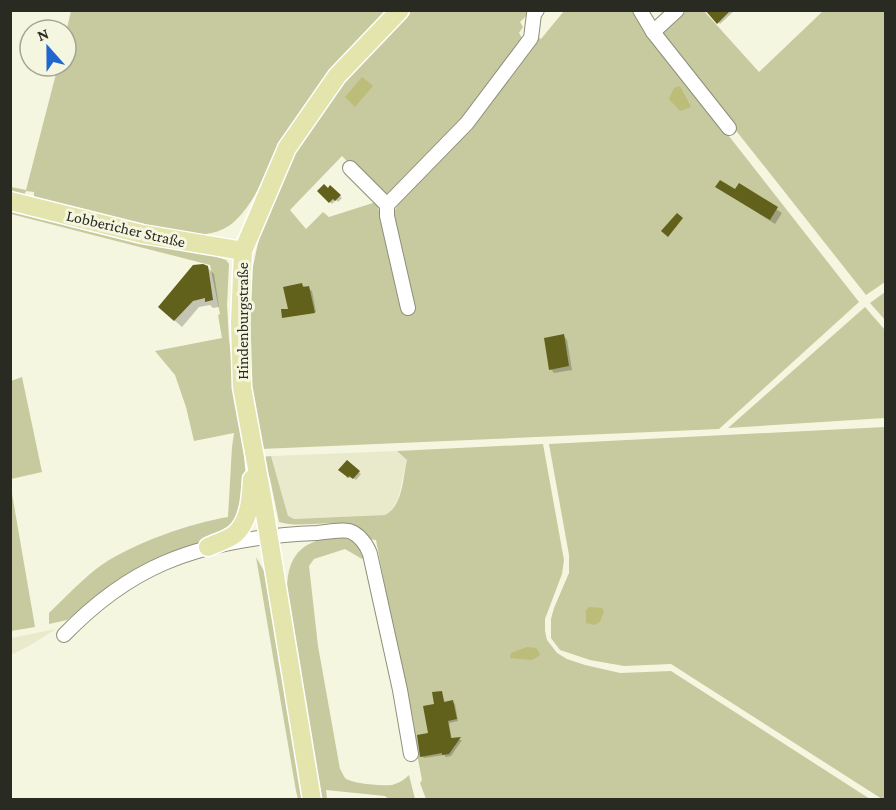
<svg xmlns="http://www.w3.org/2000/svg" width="896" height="810" viewBox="0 0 896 810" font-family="'Crimson Pro',serif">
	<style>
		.built { fill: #e9eacc }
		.green { fill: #c7c99f }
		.water { fill: #bcbd78 }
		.shadow { fill: #0003 }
		.building { fill: #61611b }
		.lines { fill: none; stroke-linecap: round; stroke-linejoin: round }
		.minor-casing { stroke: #8e8f7a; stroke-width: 16 }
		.major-casing { stroke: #fff; stroke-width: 21 }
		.minor { stroke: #fff; stroke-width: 14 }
		.major { stroke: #e3e5ac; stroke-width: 18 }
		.labels { text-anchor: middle; stroke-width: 6; stroke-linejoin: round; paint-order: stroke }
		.street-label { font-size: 16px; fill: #292a21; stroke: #f5f6df }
	</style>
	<rect width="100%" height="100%" fill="#f5f6df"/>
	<!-- built -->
	<g class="built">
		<polygon points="397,451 407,460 398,499 390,512 385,515 294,519 288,517 271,456"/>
		<polygon points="56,629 29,646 11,655 11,638"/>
	</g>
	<!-- green -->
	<g class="green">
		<path d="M 71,11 L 391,11 C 357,51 321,89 290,131 C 269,159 260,198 234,222 C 220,234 204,235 187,235 L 38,201 L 34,196 L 34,192 L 26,191 L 23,197 L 11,194 L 11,187 L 26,190 L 58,66 L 66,66 L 66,32 Z"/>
		<polygon points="406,11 531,11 520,22 523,27 519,33 524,41 483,98 388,196 380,195 342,156 290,210 306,229 323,212 329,217 376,202 383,222 393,214 400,200 535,35 541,39 564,11 634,11 652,38 859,302 719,429 261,449 247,351 249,285 263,220 288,162 345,78"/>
		<polygon points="686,11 704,11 759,72 823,11 885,11 885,282 866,295 659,33"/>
		<path d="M 10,207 L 214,256 L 226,260 L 229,264 L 227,305 L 229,340 L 242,434 L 247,491 L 247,501 L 229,533 L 151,562 L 124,577 L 67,620 L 49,624 L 49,613 C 65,598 86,575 103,564 C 134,543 191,523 228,517 L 232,447 L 234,433 L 194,441 L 186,407 L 175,375 L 155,351 L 222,338 L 218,315 L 220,314 L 210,265 L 11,214 Z"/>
		<polygon points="885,292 885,320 870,303"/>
		<polygon points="865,307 885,330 885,418 728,428"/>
		<polygon points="22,377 42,472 11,479 11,381"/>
		<polygon points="885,427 885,799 882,799 671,664 624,666 590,660 560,650 551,638 551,619 554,608 569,573 569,555 549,444"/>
		<path d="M 543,444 L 564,560 L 562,574 L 545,619 L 545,631 L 547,640 L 557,653 L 567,659 L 585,665 L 620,673 L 671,671 L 870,799 L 426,799 L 420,783 L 422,780 L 376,540 C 364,539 360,527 342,524 C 321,521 300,528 279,522 L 270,479 L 262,457 L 271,456 L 288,516 L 294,519 L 385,515 C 403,506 403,477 407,460 L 397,451 Z"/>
		<polygon points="11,488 35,627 11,631 10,631"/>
		<path d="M 341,537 C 351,539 362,546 366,556 L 362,559 L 345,549 L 314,559 L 309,566 L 318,646 L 340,769 C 342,772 343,775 345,778 C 352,784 383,786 392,785 C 399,783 404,780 409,775 L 415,799 L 389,799 L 385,796 L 326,790 L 327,799 L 322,799 L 287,588 C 288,551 306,539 341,537 Z"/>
		<polygon points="256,557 268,578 305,799 298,799 296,791"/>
	</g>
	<!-- water -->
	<g class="water">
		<polygon points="362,77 373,86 355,107 345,97"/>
		<polygon points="680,86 691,107 680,111 669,99 674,88"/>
		<polygon points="589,607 602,608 604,611 600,622 594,625 586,623 586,610"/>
		<polygon points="527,647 536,648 540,654 539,656 532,660 510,658 511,653"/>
	</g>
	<!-- shadow -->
	<g class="shadow">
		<polygon points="707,10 737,10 735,12 734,11 720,24"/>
		<polygon points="739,185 782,213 775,224 717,187 735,191"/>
		<polygon points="330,187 342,198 338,202 336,200 332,204 319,191"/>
		<polygon points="207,267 214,274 219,307 213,308 210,305 199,307 182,327 166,313"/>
		<polygon points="302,285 312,291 316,312 284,316 284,318 283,311 289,310 285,288"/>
		<polygon points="564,336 567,340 572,370 554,373 551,369"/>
		<polygon points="347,462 361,474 356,480 352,477 349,478 340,469"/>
		<polygon points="442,692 445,703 453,702 455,704 458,721 449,723 452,740 462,740 451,756 446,757 444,755 424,758 422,756 430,734 436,705"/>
	</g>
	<!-- building -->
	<g class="building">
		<polygon points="705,10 731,10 717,24"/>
		<polygon points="720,180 735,189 739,183 778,207 770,220 715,187"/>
		<polygon points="324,184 328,188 330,185 341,195 335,201 333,199 329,203 317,191"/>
		<polygon points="677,213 683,218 668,237 661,231"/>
		<polygon points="203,264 208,266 213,300 205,302 205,298 193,301 174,321 158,307 193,265"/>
		<polygon points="302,283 303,287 309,286 315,313 282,318 281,309 288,309 283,287"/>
		<polygon points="564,334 569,366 549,370 544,338"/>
		<polygon points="347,460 360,471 353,479 349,476 348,478 346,476 338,470"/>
		<polygon points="442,691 444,702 453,700 457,719 448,721 451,738 461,737 449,754 442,755 442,753 420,757 417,735 428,733 423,706 434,704 432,692"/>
	</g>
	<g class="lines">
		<!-- minor casing -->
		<g class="minor-casing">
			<g id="minor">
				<polyline points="640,10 653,32 729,128"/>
				<polyline points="653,32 677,10"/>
				<polyline points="350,168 387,205"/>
				<polyline points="408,308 387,216 387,205 467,123 531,38 534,14 537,10"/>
				<path d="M 64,635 C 92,606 127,579 164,563 C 213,542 265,535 317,533 C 326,532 340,529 349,531 C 359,534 367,545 370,554 L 400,690 L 411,754"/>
			</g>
		</g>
		<!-- major casing -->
		<g class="major-casing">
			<g id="major">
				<polyline points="10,201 142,234 243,251"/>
				<path d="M 208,547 C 216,543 228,540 235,534 C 250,521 251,497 252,479"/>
				<polyline points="312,800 262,496 242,387 240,323 243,251 287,148 337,76 400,10"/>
			</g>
		</g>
		<!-- minor -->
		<use href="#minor" class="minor"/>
		<!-- major -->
		<use href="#major" class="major"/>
	</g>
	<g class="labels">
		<!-- street labels -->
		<g class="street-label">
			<text transform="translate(126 228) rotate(13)" y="6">Lobbericher Straße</text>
			<text transform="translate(242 321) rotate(-90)" y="6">Hindenburgstraße</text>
		</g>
	</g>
	<!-- border -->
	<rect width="896" height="810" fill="none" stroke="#292a21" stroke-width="24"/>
	<!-- north arrow -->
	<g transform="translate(48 48) rotate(339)"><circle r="28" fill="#f5f6df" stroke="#a3a493" stroke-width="1.5"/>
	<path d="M0-4.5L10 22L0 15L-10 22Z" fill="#2066d1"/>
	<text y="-9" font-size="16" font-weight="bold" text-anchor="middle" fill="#292a21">N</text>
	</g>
</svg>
